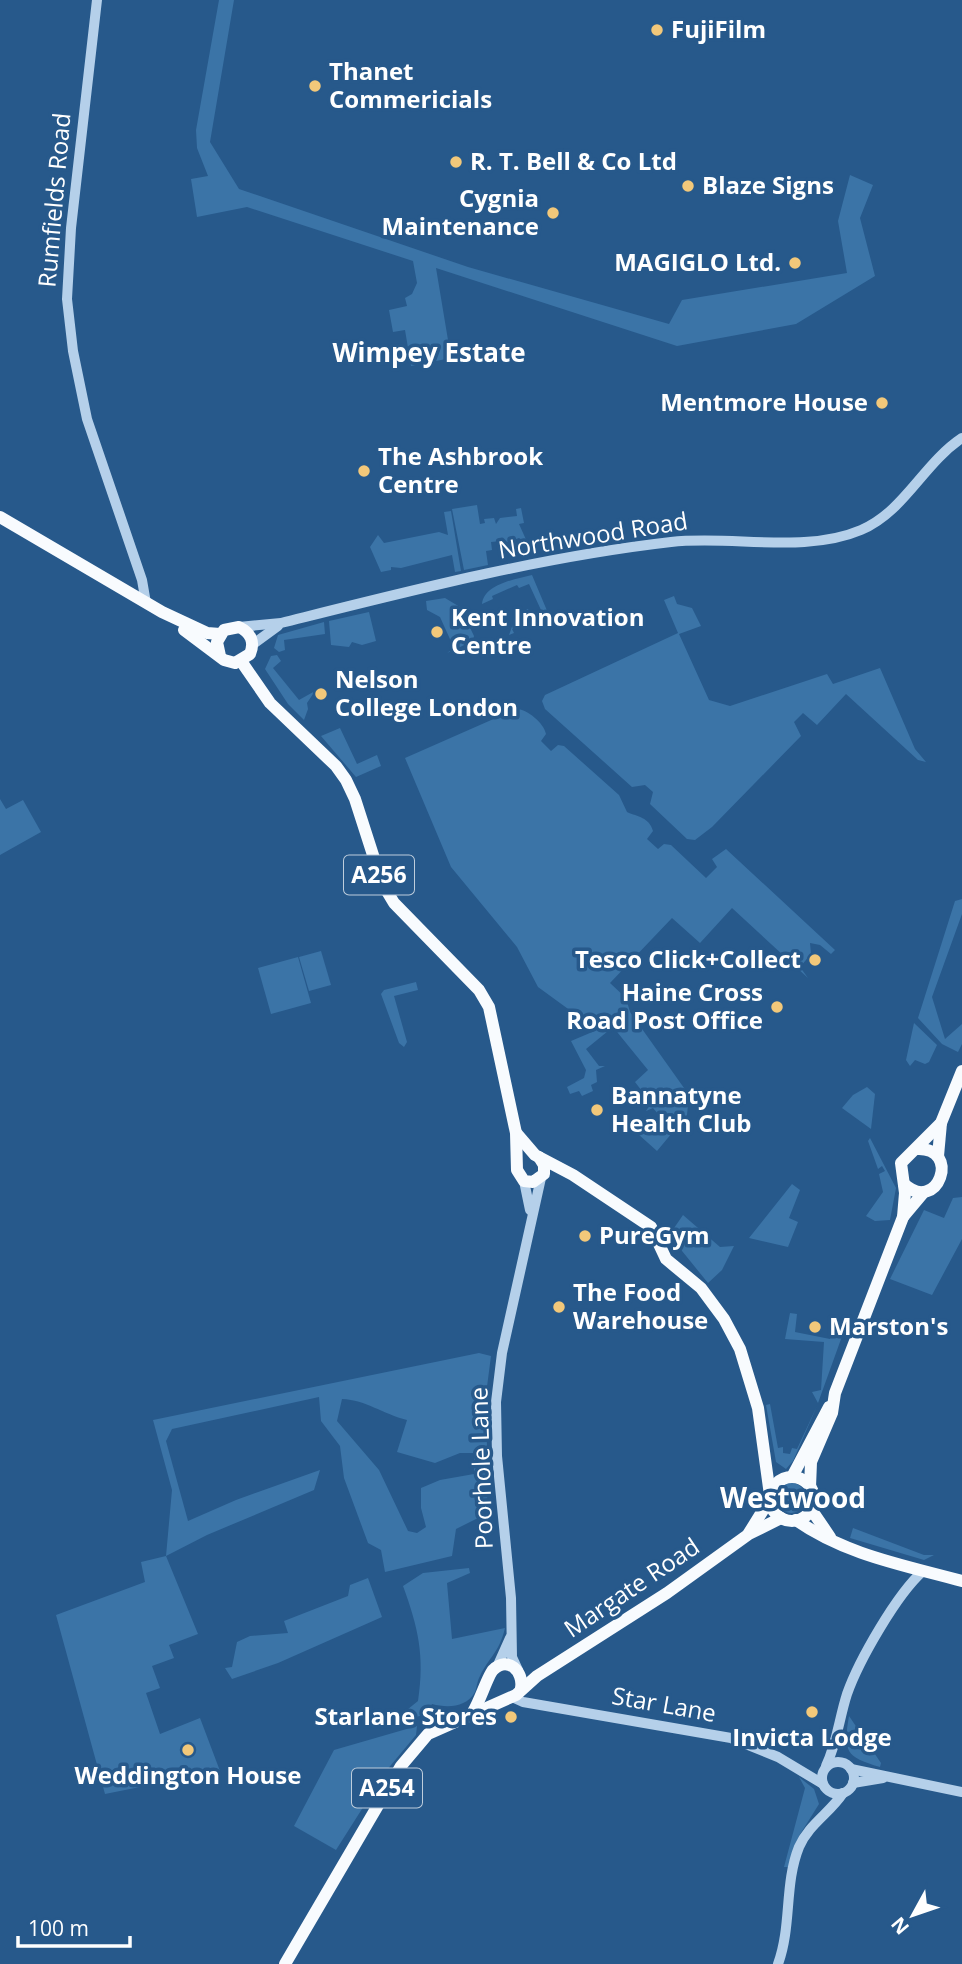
<svg xmlns="http://www.w3.org/2000/svg" width="962" height="1964" viewBox="0 0 962 1964" font-family="'Open Sans',sans-serif">
	<style>
		.green { fill: #3b74a7; fill-rule: evenodd }
		.lines { fill: none; stroke-linecap: round; stroke-linejoin: round }
		.tertiary { stroke: #b5d0ea; stroke-width: 10 }
		.primary { stroke: #f8fbfe; stroke-width: 12 }
		.poi-dot { fill: #f2c87a; stroke: #27598b; stroke-width: 2.5 }
		.labels { text-anchor: middle; stroke-width: 7; stroke-linejoin: round; paint-order: stroke }
		.shield { fill: #27598b; stroke: #becddc; stroke-width: 2 }
		.shield-label { font-size: 23px; font-weight: bold; fill: #fff }
		.poi-label { font-size: 24px; font-weight: bold; fill: #fff; stroke: #27598b; text-anchor: start }
		.street-label { font-size: 24px; fill: #fff; stroke: #27598b }
		.neighbourhood-label { font-size: 26px; font-weight: bold; fill: #fff; stroke: #27598b }
		.quarter-label { font-size: 28px; font-weight: bold; fill: #fff; stroke: #27598b }
	</style>
	<rect width="100%" height="100%" fill="#27598b"/>
	<!-- green -->
	<g class="green">
		<polygon points="219,0 234,0 210,142 239,189 468,267 669,324 682,300 847,273 838,221 850,175 873,185 860,218 875,276 796,324 677,346 436,268 451,358 411,366 405,330 393,332 389,310 407,306 405,298 412,294 417,283 413,261 247,207 197,217 191,179 208,176 197,148 196,130"/>
		<polygon points="477,505 480,524 485,523 484,519 494,518 496,524 500,518 517,516 516,509 521,508 524,523 519,524 528,544 519,538 502,544 501,541 491,542 492,550 486,551 488,565 464,570 452,509"/>
		<polygon points="451,511 461,571 455,572 452,555 401,568 391,567 391,570 381,572 370,547 378,535 384,543 439,532 448,535 444,512"/>
		<path d="M 532,575 L 548,613 L 512,629 L 514,633 L 509,635 L 513,624 L 525,621 L 519,613 L 528,609 L 531,614 L 541,610 L 529,584 L 519,588 L 517,585 L 492,596 L 493,599 L 482,604 C 484,584 516,579 532,575 Z"/>
		<polygon points="674,596 677,604 692,608 701,626 679,634 709,700 730,706 827,674 833,684 880,668 915,749 926,762 918,760 846,694 817,725 803,713 794,722 801,736 712,827 695,840 687,839 650,804 653,792 645,785 632,787 545,709 542,701 545,695 678,633 664,600"/>
		<polygon points="445,598 460,607 474,636 473,641 447,653 454,648 440,617 427,610 426,601"/>
		<polygon points="369,612 376,641 362,645 352,642 349,647 331,645 329,621"/>
		<polygon points="324,622 325,634 284,640 285,650 279,652 274,648 278,635"/>
		<polygon points="277,655 281,661 273,668 299,700 315,691 307,703 308,709 304,720 288,704 265,669 271,656"/>
		<path d="M 516,709 C 527,709 544,723 546,734 L 541,741 L 551,751 L 558,745 L 564,746 L 619,795 L 627,812 C 638,817 649,817 653,831 L 647,839 L 658,849 L 664,844 L 671,845 L 706,878 L 717,867 L 712,859 L 726,849 L 835,950 L 831,954 L 820,945 L 810,943 L 811,954 L 800,967 L 808,978 L 732,908 L 700,943 L 672,918 L 610,983 L 626,998 L 630,1012 L 689,1095 L 687,1115 L 657,1151 L 638,1134 L 665,1122 L 653,1108 L 646,1111 L 651,1103 L 635,1082 L 648,1070 L 613,1027 L 586,1049 L 599,1066 L 605,1066 L 596,1070 L 597,1082 L 591,1085 L 593,1091 L 582,1096 L 579,1091 L 570,1094 L 567,1087 L 584,1078 L 586,1070 L 571,1041 L 597,1030 L 538,987 L 517,947 L 451,867 L 405,758 Z"/>
		<polygon points="340,728 357,764 377,755 381,766 356,777 321,736"/>
		<polygon points="0,799 6,809 23,800 41,832 0,855"/>
		<polygon points="962,899 962,914 932,997 945,1039 962,1024 962,1044 958,1052 942,1044 918,1018 955,901"/>
		<polygon points="321,951 331,985 309,991 299,957"/>
		<polygon points="298,957 311,1003 271,1014 258,968"/>
		<polygon points="416,982 418,990 394,996 407,1042 404,1047 399,1043 381,994 384,990"/>
		<polygon points="914,1023 937,1045 929,1062 925,1064 915,1060 910,1066 906,1060"/>
		<polygon points="867,1087 875,1094 871,1129 842,1108 853,1095"/>
		<polygon points="870,1138 896,1188 890,1220 875,1221 866,1216 883,1192 879,1174 885,1171 882,1166 878,1169 868,1141"/>
		<polygon points="792,1184 800,1190 789,1218 798,1222 788,1247 749,1238"/>
		<polygon points="962,1197 962,1239 932,1295 890,1279 924,1210 944,1218 953,1198"/>
		<polygon points="683,1215 720,1247 734,1246 722,1270 708,1283 678,1246 672,1231"/>
		<polygon points="790,1313 797,1314 795,1332 830,1339 835,1321 845,1328 818,1403 812,1392 821,1390 824,1342 785,1339"/>
		<path d="M 479,1353 L 491,1356 L 485,1402 L 489,1491 L 482,1516 L 456,1529 L 452,1556 L 385,1572 L 381,1550 L 368,1543 L 344,1478 L 340,1446 L 321,1421 L 319,1397 L 172,1429 L 166,1441 L 188,1521 L 236,1500 L 320,1470 L 314,1490 L 207,1535 L 166,1556 L 198,1634 L 169,1645 L 174,1658 L 152,1666 L 160,1688 L 146,1693 L 160,1734 L 200,1718 L 220,1771 L 105,1794 L 56,1615 L 145,1582 L 141,1562 L 166,1556 L 172,1490 L 153,1420 ZM 342,1399 C 366,1400 383,1414 407,1420 L 397,1452 L 435,1463 L 460,1453 L 474,1453 L 474,1474 L 440,1480 L 421,1488 L 421,1508 L 426,1527 L 417,1533 L 408,1531 L 379,1470 L 337,1421 Z"/>
		<polygon points="770,1404 778,1448 783,1447 783,1453 790,1454 792,1448 797,1449 817,1406 793,1461 786,1469 776,1462 766,1405"/>
		<circle cx="791" cy="1498" r="15"/>
		<polygon points="853,1528 924,1555 934,1555 924,1560 850,1538"/>
		<path d="M 469,1568 L 470,1573 L 447,1583 L 452,1639 L 505,1628 C 499,1653 489,1657 480,1676 C 477,1681 477,1687 475,1692 C 466,1708 447,1708 432,1704 L 426,1714 L 387,1726 L 418,1701 C 425,1656 418,1627 403,1586 L 423,1573 Z"/>
		<polygon points="368,1578 382,1617 278,1663 232,1679 225,1668 232,1667 237,1642 250,1636 288,1633 284,1621 348,1596 350,1585"/>
		<path d="M 849,1716 L 881,1763 L 880,1767 C 845,1757 843,1751 849,1716 Z"/>
		<polygon points="417,1726 416,1735 386,1771 336,1850 294,1826 334,1750"/>
		<polygon points="799,1777 814,1789 819,1804 799,1836 788,1867 784,1867 805,1788"/>
	</g>
	<g class="lines">
		<!-- tertiary -->
		<g class="tertiary">
			<polyline points="97,0 71,228 67,299 73,351 87,419 142,580 146,603"/>
			<path d="M 239,627 L 281,623 C 409,591 540,557 671,542 C 731,535 805,554 861,530 C 904,512 923,464 962,438"/>
			<polyline points="252,645 278,626"/>
			<polyline points="524,1181 530,1210"/>
			<polyline points="497,1667 510,1638"/>
			<polyline points="518,1670 512,1657 511,1598 497,1456 496,1402 502,1353 541,1178"/>
			<polyline points="512,1697 523,1702 731,1738 778,1757 823,1784"/>
			<circle cx="838" cy="1778" r="16"/>
			<path d="M 826,1766 C 837,1743 839,1719 847,1694 C 859,1660 897,1594 923,1571"/>
			<polyline points="851,1769 962,1792"/>
			<polyline points="853,1783 883,1778"/>
			<path d="M 778,1964 C 792,1926 784,1884 799,1847 C 809,1824 830,1813 843,1793"/>
		</g>
		<!-- primary -->
		<g class="primary">
			<polyline points="0,517 162,612 207,633 220,634"/>
			<path d="M 184,630 L 224,660 L 235,663 L 250,654 C 255,642 251,633 239,627 L 224,630 L 217,642 L 220,656"/>
			<polyline points="241,661 270,703 336,766 346,780 355,799 382,883 394,903 479,990 489,1007 516,1133 517,1170 524,1181 533,1182 544,1174 544,1165 539,1157"/>
			<polyline points="517,1134 535,1155 573,1175 651,1227 666,1259 701,1288 724,1319 740,1349 758,1408 770,1495"/>
			<polyline points="938,1156 941,1123"/>
			<path d="M 904,1184 C 938,1215 962,1147 917,1149"/>
			<polyline points="903,1217 924,1192"/>
			<polyline points="792,1477 829,1407"/>
			<circle cx="792" cy="1499" r="22"/>
			<polyline points="810,1487 811,1462 832,1413 835,1393 903,1217 905,1193 901,1163 941,1123 962,1071"/>
			<polyline points="811,1509 830,1537"/>
			<path d="M 796,1520 C 846,1555 904,1565 962,1581"/>
			<polyline points="749,1533 770,1499"/>
			<path d="M 473,1712 C 480,1701 488,1675 493,1670 C 508,1655 524,1672 521,1688"/>
			<polyline points="285,1964 401,1766 428,1734 516,1695 537,1676 667,1593 749,1534 781,1518"/>
		</g>
	</g>
	<!-- markers -->
	<g class="poi-dot">
		<circle cx="657" cy="30" r="7"/>
		<circle cx="315" cy="86" r="7"/>
		<circle cx="456" cy="162" r="7"/>
		<circle cx="688" cy="186" r="7"/>
		<circle cx="553" cy="213" r="7"/>
		<circle cx="795" cy="263" r="7"/>
		<circle cx="882" cy="403" r="7"/>
		<circle cx="364" cy="471" r="7"/>
		<circle cx="437" cy="632" r="7"/>
		<circle cx="321" cy="694" r="7"/>
		<circle cx="815" cy="960" r="7"/>
		<circle cx="777" cy="1007" r="7"/>
		<circle cx="597" cy="1110" r="7"/>
		<circle cx="585" cy="1236" r="7"/>
		<circle cx="559" cy="1307" r="7"/>
		<circle cx="815" cy="1327" r="7"/>
		<circle cx="812" cy="1712" r="7"/>
		<circle cx="511" cy="1717" r="7"/>
		<circle cx="188" cy="1750" r="7"/>
	</g>
	<g class="labels">
		<!-- shield labels -->
		<g class="shield">
			<rect x="344" y="855.5" width="70" height="39" rx="5"/>
			<rect x="352" y="1768.5" width="70" height="39" rx="5"/>
		</g>
		<g class="shield-label">
			<text x="379" y="883">A256</text>
			<text x="387" y="1796">A254</text>
		</g>
		<!-- poi labels -->
		<g class="poi-label">
			<text x="671" y="38">FujiFilm</text>
			<text x="329" y="80">Thanet<tspan x="329" dy="28">Commericials</tspan></text>
			<text x="470" y="170">R. T. Bell &amp; Co Ltd</text>
			<text x="702" y="194">Blaze Signs</text>
			<text x="539" y="207" text-anchor="end">Cygnia<tspan x="539" dy="28">Maintenance</tspan></text>
			<text x="781" y="271" text-anchor="end">MAGIGLO Ltd.</text>
			<text x="868" y="411" text-anchor="end">Mentmore House</text>
			<text x="378" y="465">The Ashbrook<tspan x="378" dy="28">Centre</tspan></text>
			<text x="451" y="626">Kent Innovation<tspan x="451" dy="28">Centre</tspan></text>
			<text x="335" y="688">Nelson<tspan x="335" dy="28">College London</tspan></text>
			<text x="801" y="968" text-anchor="end">Tesco Click+Collect</text>
			<text x="763" y="1001" text-anchor="end">Haine Cross<tspan x="763" dy="28">Road Post Office</tspan></text>
			<text x="611" y="1104">Bannatyne<tspan x="611" dy="28">Health Club</tspan></text>
			<text x="599" y="1244">PureGym</text>
			<text x="573" y="1301">The Food<tspan x="573" dy="28">Warehouse</tspan></text>
			<text x="829" y="1335">Marston's</text>
			<text x="497" y="1725" text-anchor="end">Starlane Stores</text>
			<text x="812" y="1746" text-anchor="middle">Invicta Lodge</text>
			<text x="188" y="1784" text-anchor="middle">Weddington House</text>
		</g>
		<!-- street labels -->
		<g class="street-label">
			<text transform="translate(55 200) rotate(-85)" y="8">Rumfields Road</text>
			<text transform="translate(593 536) rotate(-9)" y="8">Northwood Road</text>
			<text transform="translate(482 1468) rotate(-92)" y="8">Poorhole Lane</text>
			<text transform="translate(632 1588) rotate(-34)" y="8">Margate Road</text>
			<text transform="translate(664 1705) rotate(10)" y="8">Star Lane</text>
		</g>
		<!-- neighbourhood labels -->
		<g class="neighbourhood-label">
			<text x="429" y="362">Wimpey Estate</text>
		</g>
		<!-- quarter labels -->
		<g class="quarter-label">
			<text x="793" y="1508">Westwood</text>
		</g>
	</g>
	<!-- north arrow -->
	<g transform="translate(913 1915) rotate(230)" stroke="#27598b" stroke-width="5" paint-order="stroke">
	<path d="M0-5L12 26L0 18L-12 26Z" fill="#ffffff"/>
	<text y="-10" font-size="19" font-weight="bold" text-anchor="middle" fill="#ffffff">N</text>
	</g>
	<!-- scale -->
	<path d="M18 1936v10h112v-10" fill="none" stroke="#ffffff" stroke-width="3.5"/>
	<text x="28" y="1936" font-size="21" fill="#ffffff" stroke="#27598b" stroke-width="5" paint-order="stroke">100 m</text>
</svg>
